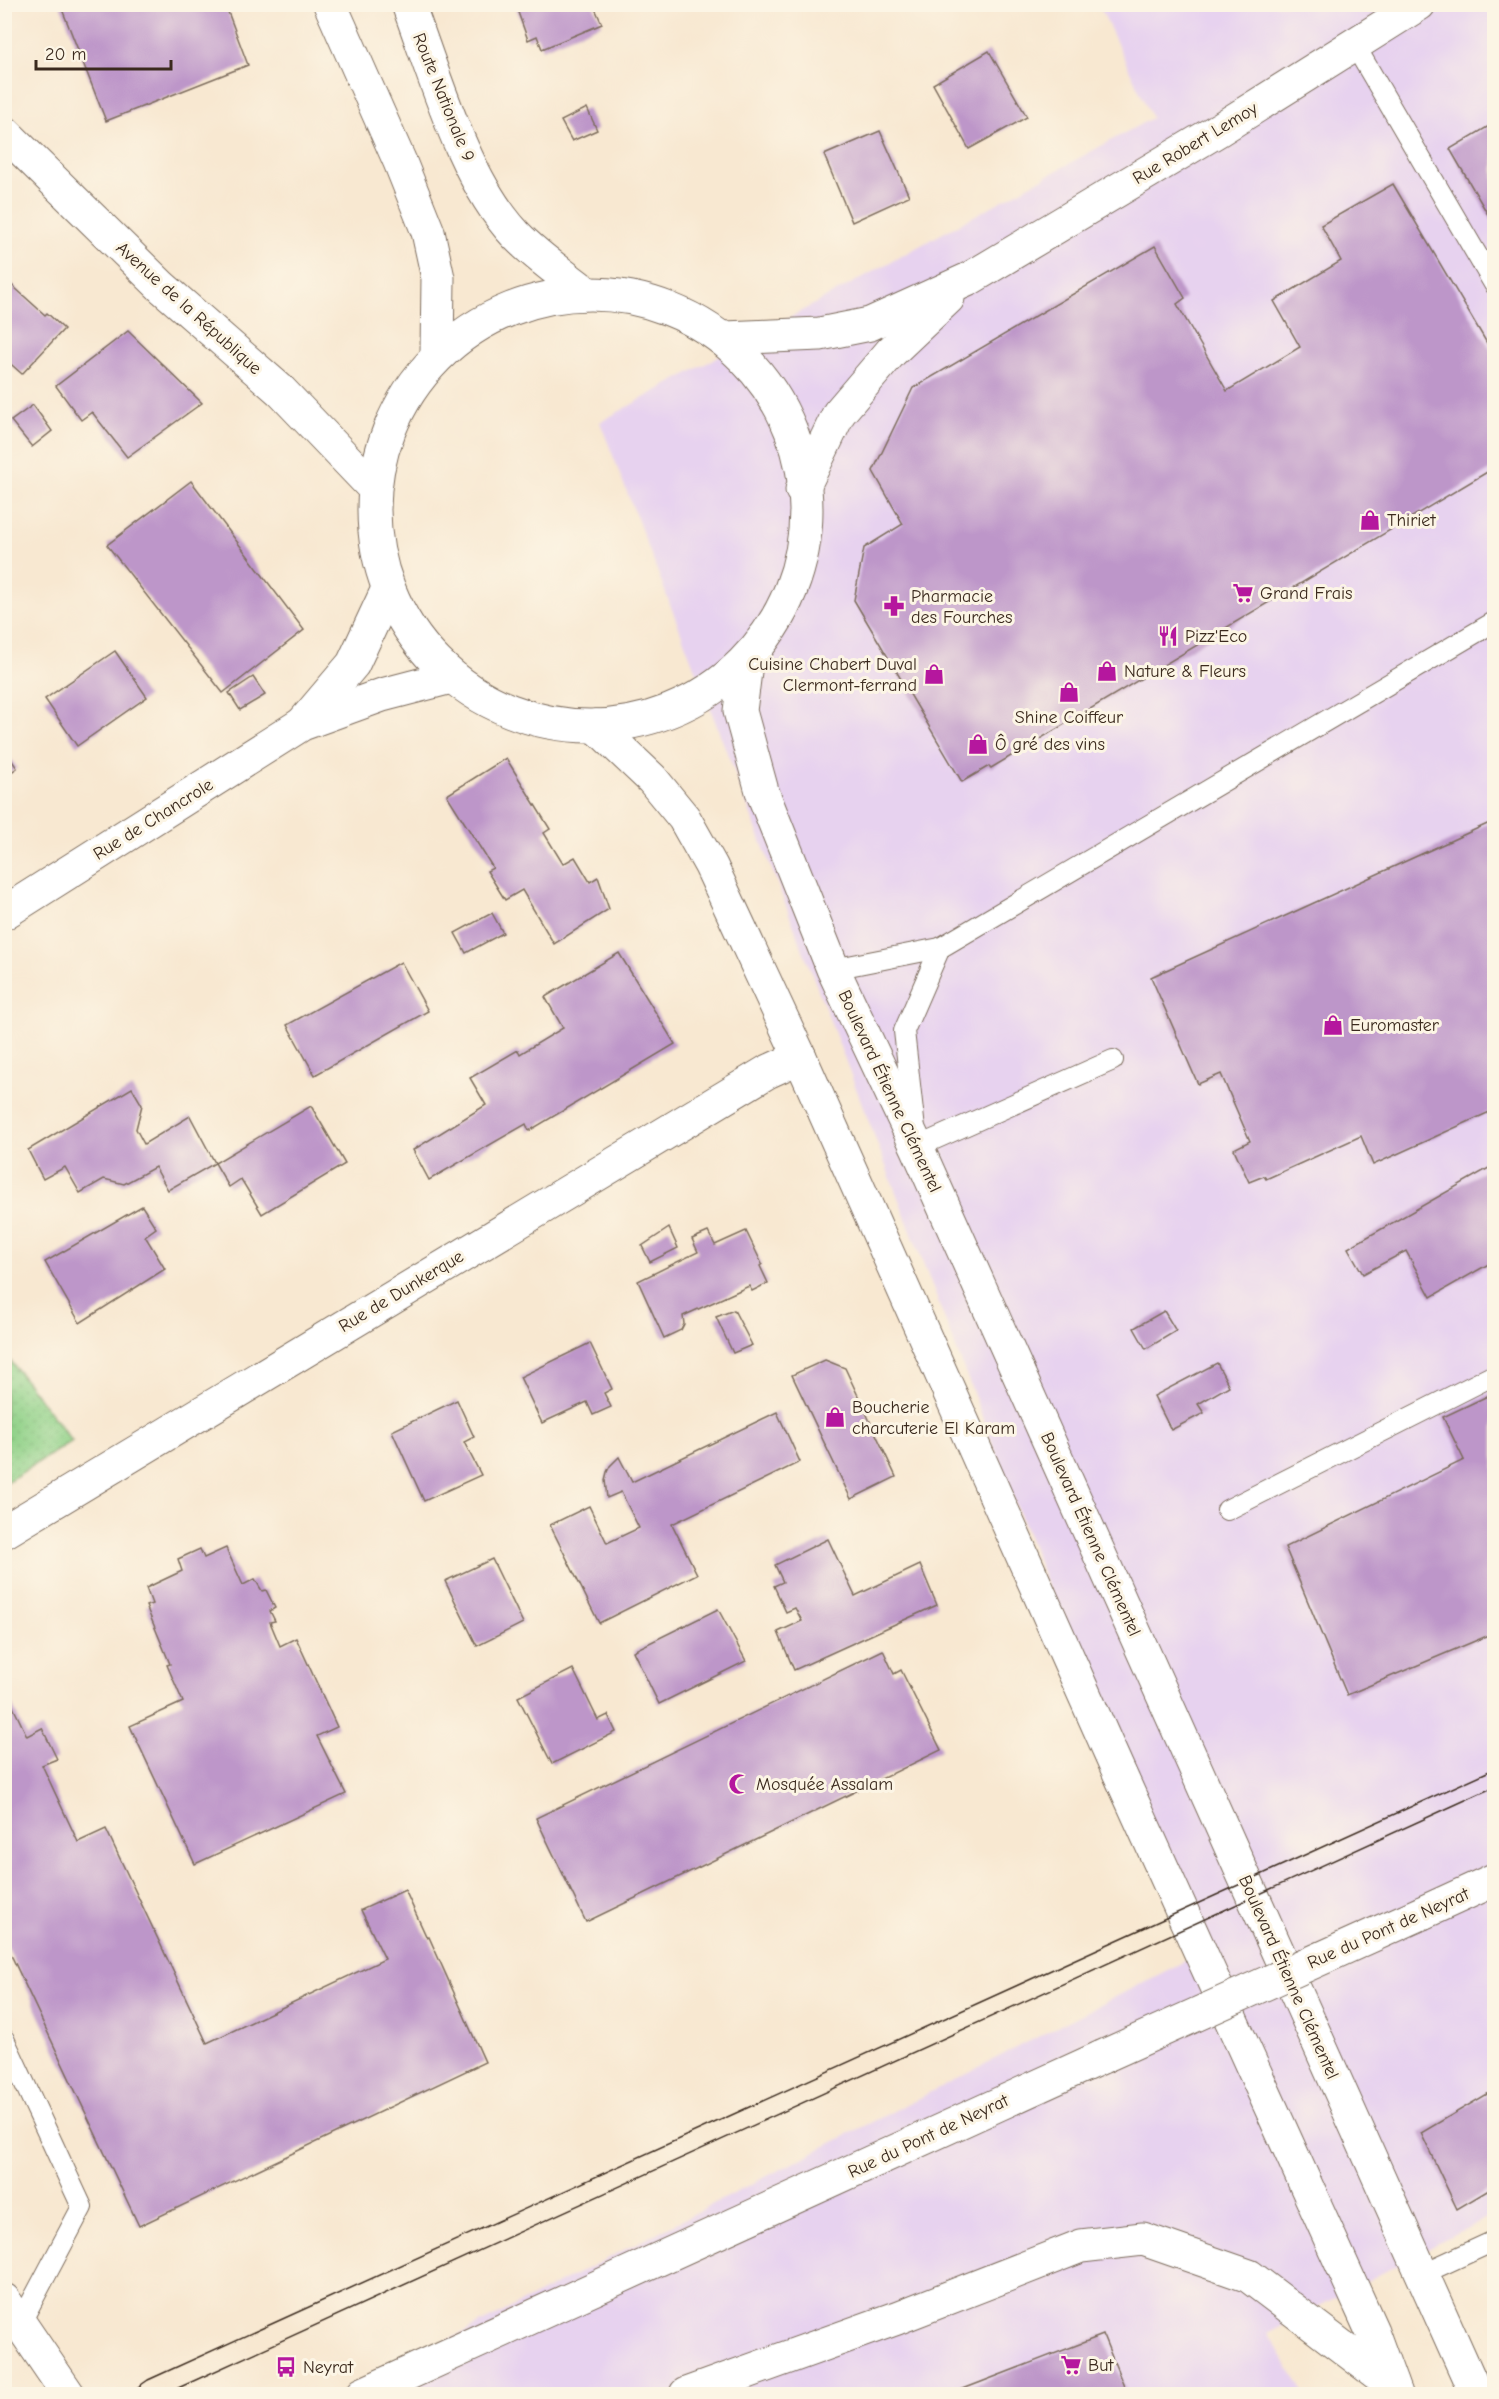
<svg xmlns="http://www.w3.org/2000/svg" width="1499" height="2399" viewBox="0 0 1499 2399" font-family="'Comic Neue',sans-serif">
	<style>
		.built { fill: #e7d2ef }
		.park { fill: url(#park-dots); stroke: #667e54; stroke-width: 1.5 }
		.building { fill: #bd96c9 }
		.lines { fill: none; stroke-linecap: round; stroke-linejoin: round }
		.lane-casing { stroke: #7d6c5d; stroke-width: 22 }
		.street-casing { stroke: #7d6c5d; stroke-width: 35 }
		.secondary-casing { stroke: #7d6c5d; stroke-width: 35 }
		.primary-casing { stroke: #7d6c5d; stroke-width: 35 }
		.lane { stroke: #fff; stroke-width: 20 }
		.street { stroke: #fff; stroke-width: 33 }
		.secondary { stroke: #fff; stroke-width: 33 }
		.primary { stroke: #fff; stroke-width: 33 }
		.tram { stroke: #3b2a1e; stroke-width: 1.5 }
		.secondary-bridge-casing { stroke: #7d6c5d; stroke-width: 35; stroke-linecap: butt }
		.secondary-bridge { stroke: #fff; stroke-width: 33 }
		.labels { text-anchor: middle; stroke-width: 6; stroke-linejoin: round; paint-order: stroke }
		.street-label { font-size: 18px; fill: #3b2a1e; stroke: #fcf5e5 }
		.poi-label { font-size: 18px; fill: #3b2a1e; stroke: #fcf5e5; text-anchor: start }
	</style>
	<defs>
		<pattern id="park-dots" width="8" height="8" patternUnits="userSpaceOnUse" patternTransform="scale(1.5)"><rect width="8" height="8" fill="#91d289"/><path d="M2 2h.1M6 6h.1" fill="none" stroke="#7eb476" stroke-width="1.8" stroke-linecap="round"/></pattern>
	</defs>
	<rect width="100%" height="100%" fill="#fcf5e5"/>
	<filter id="ink" filterUnits="userSpaceOnUse"><feTurbulence type="fractalNoise" baseFrequency=".0167" numOctaves="2"/><feDisplacementMap in="SourceGraphic" scale="12" xChannelSelector="R" yChannelSelector="G"/><feConvolveMatrix kernelMatrix="1 2 1 2 8 2 1 2 1" color-interpolation-filters="sRGB"/></filter>
	<filter id="wash" filterUnits="userSpaceOnUse"><feTurbulence type="fractalNoise" baseFrequency=".008" numOctaves="4" result="noise"/><feDisplacementMap in="SourceGraphic" scale="24" xChannelSelector="R" yChannelSelector="G"/><feGaussianBlur stdDeviation="1.35" result="paint"/><feColorMatrix in="noise" values="0 0 0 0 0 0 0 0 0 0 0 0 0 0 0 0 0 1.4 0 .05"/><feComposite in="paint" operator="in"/></filter>
	<g filter="url(#wash)">
		<rect width="100%" height="100%" fill="#f8e8d1"/>
		<!-- built -->
		<polygon class="built" points="1099,5 1494,5 1494,2214 1268,2333 1304,2394 344,2394 1193,1957 1118,1770 600,422 1152,118"/>
		<!-- park -->
		<polygon class="park" points="5,1354 72,1441 5,1483"/>
		<g id="blocks">
			<!-- building -->
			<g class="building">
				<polygon points="60,4 225,4 248,65 106,121"/>
				<polygon points="515,4 593,4 602,24 542,49 537,36 528,40"/>
				<polygon points="989,51 1027,117 969,149 933,84"/>
				<polygon points="587,108 597,130 572,141 561,121"/>
				<polygon points="1494,123 1494,225 1450,149"/>
				<polygon points="880,131 909,196 852,222 824,155"/>
				<polygon points="1393,184 1494,355 1494,468 991,768 989,766 962,782 854,600 864,548 903,524 873,471 913,388 1155,246 1185,298 1177,304 1227,391 1300,347 1274,301 1341,261 1321,225"/>
				<polygon points="4,278 45,315 47,313 64,329 22,374 4,358"/>
				<polygon points="128,331 202,403 127,457 92,412 81,420 56,386"/>
				<polygon points="33,405 52,431 32,447 11,421"/>
				<polygon points="191,481 304,630 223,693 107,545"/>
				<polygon points="115,651 147,697 77,746 45,699"/>
				<polygon points="253,677 265,695 240,710 229,693"/>
				<polygon points="4,749 17,768 4,777"/>
				<polygon points="506,758 550,829 544,833 563,864 575,857 590,882 598,877 609,909 554,944 522,890 505,900 487,871 493,868 447,795"/>
				<polygon points="1494,821 1494,1110 1373,1165 1361,1136 1266,1179 1264,1176 1249,1182 1234,1149 1250,1141 1221,1074 1198,1084 1151,977"/>
				<polygon points="492,913 503,933 466,953 455,933"/>
				<polygon points="619,953 675,1044 529,1131 526,1124 429,1180 413,1150 486,1105 470,1078 518,1050 520,1054 563,1028 545,997"/>
				<polygon points="401,962 428,1011 315,1075 287,1025"/>
				<polygon points="132,1088 142,1105 136,1129 144,1144 190,1116 215,1163 168,1190 155,1167 124,1184 104,1179 80,1193 65,1167 43,1179 28,1150"/>
				<polygon points="311,1106 345,1164 262,1214 241,1179 229,1187 215,1163"/>
				<polygon points="1494,1165 1494,1261 1431,1297 1406,1251 1363,1274 1348,1248"/>
				<polygon points="142,1206 156,1228 145,1236 165,1269 80,1323 45,1262"/>
				<polygon points="669,1228 678,1248 650,1262 642,1246"/>
				<polygon points="746,1231 762,1264 760,1266 768,1283 752,1291 749,1286 683,1316 684,1324 681,1330 664,1338 638,1281 698,1252 692,1239 708,1232 715,1245"/>
				<polygon points="734,1310 752,1345 733,1353 716,1317"/>
				<polygon points="1164,1311 1176,1331 1146,1349 1134,1328"/>
				<polygon points="590,1343 612,1389 604,1393 611,1407 593,1415 587,1402 542,1423 520,1377"/>
				<polygon points="825,1360 845,1368 896,1477 851,1499 792,1375"/>
				<polygon points="1217,1363 1229,1386 1198,1404 1204,1413 1171,1430 1154,1396"/>
				<polygon points="1494,1393 1494,1633 1347,1695 1285,1547 1464,1460 1443,1417"/>
				<polygon points="457,1400 474,1437 464,1442 481,1475 424,1501 392,1431"/>
				<polygon points="777,1412 800,1462 672,1524 697,1574 599,1623 550,1525 589,1506 607,1543 639,1528 621,1492 607,1498 605,1480 607,1472 610,1466 619,1457 632,1482"/>
				<polygon points="828,1539 855,1596 920,1565 937,1605 794,1670 778,1632 802,1621 795,1608 786,1612 774,1586 783,1582 775,1565"/>
				<polygon points="226,1548 243,1585 255,1579 262,1591 266,1590 275,1608 270,1611 275,1621 270,1622 280,1646 296,1638 337,1727 317,1736 346,1794 195,1864 130,1726 183,1702 167,1665 170,1664 146,1606 152,1604 146,1588 182,1571 178,1559 200,1549 204,1558"/>
				<polygon points="492,1559 523,1623 477,1646 445,1581"/>
				<polygon points="718,1609 746,1661 659,1704 633,1651"/>
				<polygon points="883,1650 894,1674 901,1670 941,1750 586,1922 536,1818"/>
				<polygon points="573,1669 598,1720 608,1715 616,1732 552,1764 518,1697"/>
				<polygon points="4,1688 27,1736 42,1728 57,1759 42,1765 78,1842 106,1829 207,2043 385,1959 361,1910 405,1890 427,1938 429,1937 485,2062 139,2226 4,1940"/>
				<polygon points="1494,2090 1494,2187 1457,2209 1421,2133"/>
				<polygon points="1103,2335 1127,2394 950,2394"/>
			</g>
		</g>
	</g>
	<g filter="url(#ink)">
		<use href="#blocks" fill-opacity="0" stroke="#7d6c5d" stroke-width="1.5"/>
		<g class="lines">
			<!-- lane casing -->
			<g class="lane-casing">
				<g id="lane">
					<polyline points="1354,44 1494,284"/>
					<polyline points="940,948 904,1031 917,1147 1113,1060"/>
					<polyline points="833,969 940,948 1494,622"/>
					<polyline points="1227,1510 1494,1375"/>
					<polyline points="4,2039 82,2207 20,2324"/>
					<polyline points="1422,2274 1494,2241"/>
				</g>
			</g>
			<!-- street casing -->
			<g class="street-casing">
				<g id="street">
					<polyline points="303,723 353,664 388,589"/>
					<polyline points="4,913 302,724 382,695 451,677"/>
					<polyline points="4,1532 767,1072 800,1057"/>
					<polyline points="686,2394 897,2318 1081,2246 1143,2239 1249,2276 1391,2384"/>
				</g>
			</g>
			<!-- secondary casing -->
			<g class="secondary-casing">
				<g id="secondary">
					<polyline points="4,132 162,287 281,391 371,485"/>
					<polyline points="725,338 820,334 870,324 969,279 1220,129 1419,4"/>
					<polyline points="802,490 839,413 891,352 948,298"/>
					<polyline points="1422,1913 1494,1880"/>
					<polyline points="4,2300 68,2394"/>
					<polyline points="363,2394 1102,2057"/>
				</g>
			</g>
			<!-- primary casing -->
			<g class="primary-casing">
				<g id="primary">
					<polyline points="330,4 400,162 428,232 438,278 437,353"/>
					<path d="M 408,4 C 435,76 464,180 516,235 C 536,256 561,273 584,291"/>
					<circle cx="590" cy="510" r="216"/>
					<polyline points="746,663 740,711 762,791 833,969 917,1147 1476,2394"/>
					<polyline points="596,726 652,779 684,818 711,866 800,1057 1118,1770 1372,2331 1395,2394"/>
				</g>
			</g>
			<!-- lane -->
			<use href="#lane" class="lane"/>
			<!-- street -->
			<use href="#street" class="street"/>
			<!-- secondary -->
			<use href="#secondary" class="secondary"/>
			<!-- primary -->
			<use href="#primary" class="primary"/>
			<!-- tram -->
			<g class="tram">
				<polyline points="128,2394 148,2380 1494,1769"/>
				<polyline points="165,2394 1494,1787"/>
			</g>
			<!-- secondary-bridge casing -->
			<g class="secondary-bridge-casing">
				<polyline id="secondary-bridge" points="1102,2057 1422,1913"/>
			</g>
			<!-- secondary-bridge -->
			<use href="#secondary-bridge" class="secondary-bridge"/>
		</g>
	</g>
	<!-- icons -->
	<defs>
		<g id="shop-bare" transform="scale(1.62)"><path d="M-5-2.5h2.3a2.7 3.5 0 0 1 5.4 0H5L5.5 6h-11ZM-1.5-2.5h3a1.5 2.3 0 0 0-3 0Z" fill="#b5179e" stroke="#fcf5e5" stroke-width="2.5" paint-order="stroke"/></g>
		<g id="supermarket-bare" transform="scale(1.62)"><path d="M-6-5.5h2.5l.6 2H6L4.5 2H-2.5L-4.4-4H-6ZM-1.5 3.2a1.3 1.3 0 1 0 .1 0ZM3 3.2a1.3 1.3 0 1 0 .1 0Z" fill="#b5179e" stroke="#fcf5e5" stroke-width="2.5" paint-order="stroke"/></g>
		<g id="pharmacy-bare" transform="scale(1.62)"><path d="M-2-6h4v4h4v4h-4v4h-4v-4h-4v-4h4Z" fill="#b5179e" stroke="#fcf5e5" stroke-width="2.5" paint-order="stroke"/></g>
		<g id="restaurant-bare" transform="scale(1.62)"><path d="M-5-6h1v4h1v-4h1v4h1v-4h1v5L-1.5 .5V6h-2V.5L-5-1ZM5-6V6H3V1.5H1.5Q1.5-4 5-6Z" fill="#b5179e" stroke="#fcf5e5" stroke-width="2.5" paint-order="stroke"/></g>
		<g id="mosque-bare" transform="scale(1.62)"><path d="M3.5-4.9A6 6 0 1 0 3.5 4.9A5 5 0 1 1 3.5-4.9Z" fill="#b5179e" stroke="#fcf5e5" stroke-width="2.5" paint-order="stroke"/></g>
		<g id="bus-bare" transform="scale(1.62)"><path d="M-5-6H5V4H4V6H2V4H-2V6H-4V4H-5ZM-3.5-4V0h7V-4ZM-3.5 1.2v1.5H-2V1.2ZM2 1.2v1.5H3.5V1.2Z" fill="#b5179e" stroke="#fcf5e5" stroke-width="2.5" paint-order="stroke"/></g>
	</defs>
	<g fill-rule="evenodd">
		<use href="#shop-bare" x="1370" y="520"/>
		<use href="#supermarket-bare" x="1243" y="593"/>
		<use href="#pharmacy-bare" x="894" y="606"/>
		<use href="#restaurant-bare" x="1168" y="636"/>
		<use href="#shop-bare" x="1107" y="671"/>
		<use href="#shop-bare" x="934" y="674"/>
		<use href="#shop-bare" x="1069" y="692"/>
		<use href="#shop-bare" x="978" y="744"/>
		<use href="#shop-bare" x="1333" y="1025"/>
		<use href="#shop-bare" x="835" y="1417"/>
		<use href="#mosque-bare" x="739" y="1784"/>
		<use href="#supermarket-bare" x="1071" y="2365"/>
		<use href="#bus-bare" x="286" y="2367"/>
	</g>
	<g class="labels">
		<!-- street labels -->
		<g class="street-label">
			<text transform="translate(444 97) rotate(68)" y="6">Route Nationale 9</text>
			<text transform="translate(1195 143) rotate(-31)" y="6">Rue Robert Lemoy</text>
			<text transform="translate(189 308) rotate(42)" y="6">Avenue de la République</text>
			<text transform="translate(153 819) rotate(-32)" y="6">Rue de Chancrole</text>
			<text transform="translate(890 1091) rotate(65)" y="6">Boulevard Étienne Clémentel</text>
			<text transform="translate(401 1291) rotate(-31)" y="6">Rue de Dunkerque</text>
			<text transform="translate(1091 1534) rotate(66)" y="6">Boulevard Étienne Clémentel</text>
			<text transform="translate(1388 1928) rotate(-24)" y="6">Rue du Pont de Neyrat</text>
			<text transform="translate(1289 1977) rotate(66)" y="6">Boulevard Étienne Clémentel</text>
			<text transform="translate(928 2136) rotate(-25)" y="6">Rue du Pont de Neyrat</text>
		</g>
		<!-- poi labels -->
		<g class="poi-label">
			<text x="1387" y="526">Thiriet</text>
			<text x="1260" y="599">Grand Frais</text>
			<text x="911" y="602">Pharmacie<tspan x="911" dy="21">des Fourches</tspan></text>
			<text x="1185" y="642">Pizz'Eco</text>
			<text x="917" y="670" text-anchor="end">Cuisine Chabert Duval<tspan x="917" dy="21">Clermont-ferrand</tspan></text>
			<text x="1124" y="677">Nature &amp; Fleurs</text>
			<text x="1069" y="723" text-anchor="middle">Shine Coiffeur</text>
			<text x="995" y="750">Ô gré des vins</text>
			<text x="1350" y="1031">Euromaster</text>
			<text x="852" y="1413">Boucherie<tspan x="852" dy="21">charcuterie El Karam</tspan></text>
			<text x="756" y="1790">Mosquée Assalam</text>
			<text x="1088" y="2371">But</text>
			<text x="303" y="2373">Neyrat</text>
		</g>
	</g>
	<!-- margin -->
	<rect width="1499" height="2399" fill="none" stroke="#fcf5e5" stroke-width="24"/>
	<!-- scale -->
	<path d="M36 60v9h135v-9" fill="none" stroke="#3b2a1e" stroke-width="3"/>
	<text x="45" y="60" font-size="18" fill="#3b2a1e" stroke="#fcf5e5" stroke-width="4.5" paint-order="stroke">20 m</text>
</svg>
